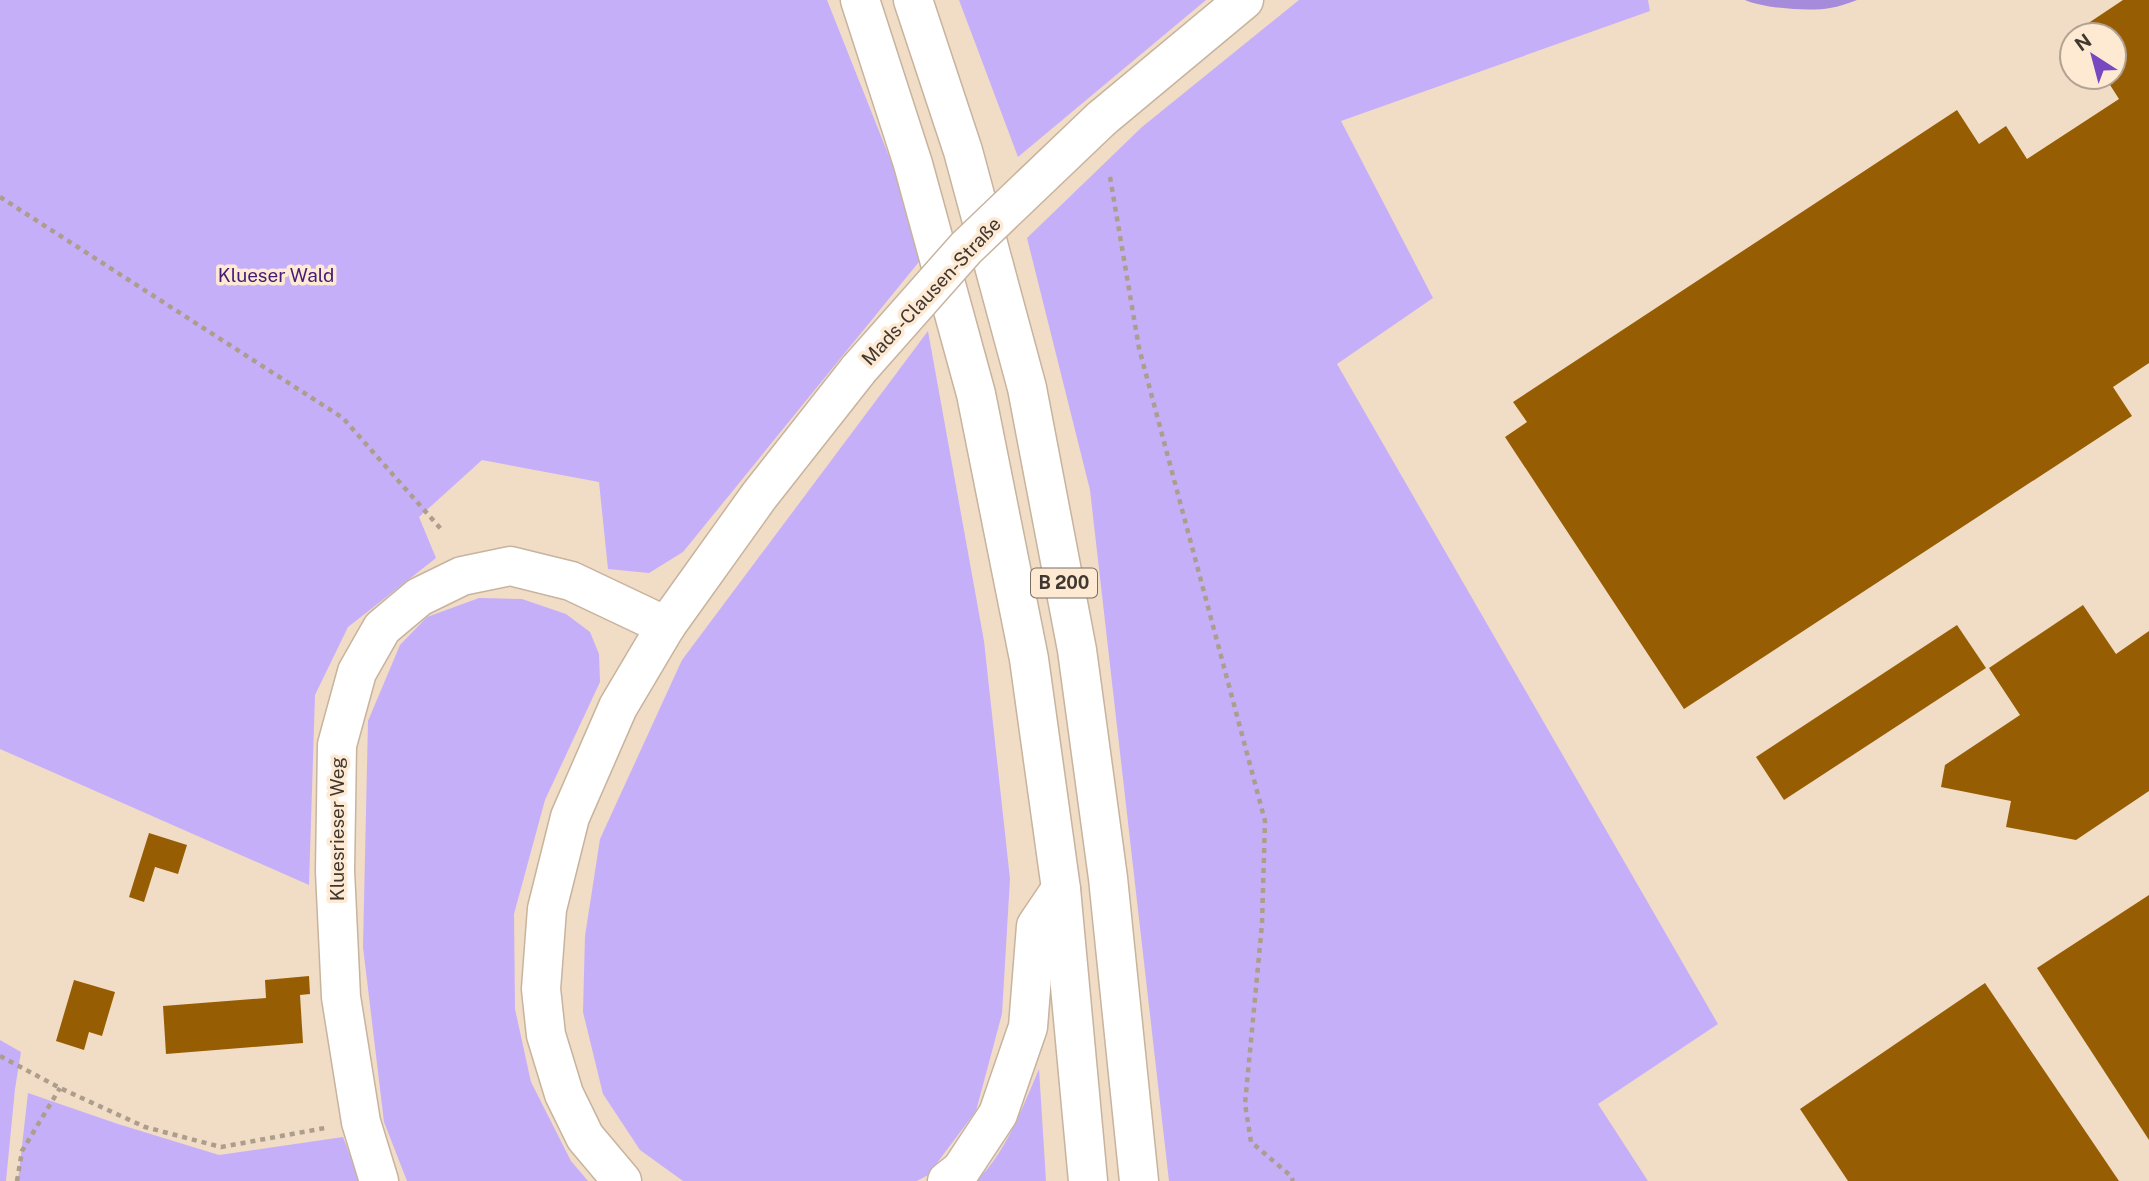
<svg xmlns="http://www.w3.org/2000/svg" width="2149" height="1181" viewBox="0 0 2149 1181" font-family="'Public Sans',sans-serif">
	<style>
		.green { fill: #c6aff9 }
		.water { fill: #a58bd9 }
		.building { fill: #975d03 }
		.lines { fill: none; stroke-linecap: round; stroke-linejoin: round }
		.minor-casing { stroke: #c7b39e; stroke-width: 41 }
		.major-casing { stroke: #c7b39e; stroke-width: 41 }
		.highway-casing { stroke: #c7b39e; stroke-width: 41 }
		.path { stroke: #ad9d8c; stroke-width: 4.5; stroke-dasharray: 5 5; stroke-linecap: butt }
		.minor { stroke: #fff; stroke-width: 38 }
		.major { stroke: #fff; stroke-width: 38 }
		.highway { stroke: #fff; stroke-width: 38 }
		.major-bridge-casing { stroke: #c7b39e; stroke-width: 41; stroke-linecap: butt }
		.major-bridge { stroke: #fff; stroke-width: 38 }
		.labels { text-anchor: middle; stroke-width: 7; stroke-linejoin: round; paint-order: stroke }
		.shield { fill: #fee9d3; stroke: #796d61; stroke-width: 2 }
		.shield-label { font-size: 18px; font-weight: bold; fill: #403830 }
		.park-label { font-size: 19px; fill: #441c77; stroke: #fee9d3 }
		.street-label { font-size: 19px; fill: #403830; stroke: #fee9d3 }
	</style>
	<rect width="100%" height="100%" fill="#f1dcc6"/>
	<!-- green -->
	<g class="green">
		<polygon points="0,0 827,0 927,252 683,552 649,573 608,569 599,482 482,460 419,517 436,558 348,627 315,695 309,885 0,749"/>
		<polygon points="959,0 1206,0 1018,157"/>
		<polygon points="1299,0 1648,0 1650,11 1341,121 1433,298 1337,364 1718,1024 1598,1104 1648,1181 1169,1181 1090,490 1027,238 1142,127"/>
		<polygon points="928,331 984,641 1010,879 1002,1014 976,1111 928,1175 917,1181 683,1181 640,1150 603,1094 583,1012 585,936 600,839 682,660"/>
		<polygon points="479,598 522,599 566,614 590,632 599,654 600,682 545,800 514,914 515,1009 531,1082 571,1161 588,1181 407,1181 384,1122 363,947 368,721 400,645 427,617"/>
		<polygon points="0,1040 21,1052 15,1089 6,1181 0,1181"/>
		<path d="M 1039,1069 L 1046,1181 L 976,1181 C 1005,1155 1024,1104 1039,1069 Z"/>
		<polygon points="28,1093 118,1124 219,1155 343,1137 360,1181 18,1181"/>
	</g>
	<!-- water -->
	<path class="water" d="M 1745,0 L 1857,0 C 1848,3 1839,7 1830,8 C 1810,12 1762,8 1745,0 Z"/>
	<!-- building -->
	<g class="building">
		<polygon points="2123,0 2149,0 2149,363 2113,387 2132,416 1684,709 1505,437 1527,422 1513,402 1957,110 1979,144 2006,126 2027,159 2119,99 2105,77 2114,77 2114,35 2077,35 2075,32"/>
		<polygon points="2083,605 2116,654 2149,631 2149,791 2076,840 2006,827 2011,801 1941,787 1945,765 2020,715 1989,668"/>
		<polygon points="1957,625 1986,668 1784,800 1756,757"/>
		<polygon points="149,833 187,845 178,874 155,867 144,902 129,897"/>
		<polygon points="2149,895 2149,1140 2037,968"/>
		<polygon points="309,976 310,994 300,995 303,1043 166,1054 163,1006 266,998 265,980"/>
		<polygon points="74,980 115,992 102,1036 89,1032 84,1050 56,1041"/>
		<polygon points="1985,983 2119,1181 1848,1181 1800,1109"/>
	</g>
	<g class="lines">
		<!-- minor casing -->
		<g class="minor-casing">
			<polyline id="minor" points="379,1181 361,1122 341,997 335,871 337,745 357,672 382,628 419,597 462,576 510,566 571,581 666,626"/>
		</g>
		<!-- major casing -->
		<g class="major-casing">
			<g id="major">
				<polyline points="1101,119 1244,0"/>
				<polyline points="666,626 759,496 859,369"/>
			</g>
		</g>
		<!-- highway casing -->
		<g class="highway-casing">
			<g id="highway">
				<polyline points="860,0 913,164 976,394 1029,659 1061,889 1088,1181"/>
				<polyline points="913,0 963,151 1027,388 1077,650 1108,878 1139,1181"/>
				<polyline points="622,1181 585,1137 564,1094 546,1035 541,989 547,909 570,817 618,707 666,626"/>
				<polyline points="947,1181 961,1170 998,1114 1028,1027 1036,926 1061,889"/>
			</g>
		</g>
		<!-- path -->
		<g class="path">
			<polyline points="1110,177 1139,348 1265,821 1262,924 1245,1104 1251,1142 1291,1176 1293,1181"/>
			<polyline points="0,197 343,418 441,529"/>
			<polyline points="0,1056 60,1088 145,1127 221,1147 325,1128"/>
			<polyline points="17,1181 22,1151 60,1088"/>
		</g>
		<!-- minor -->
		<use href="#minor" class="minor"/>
		<!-- major -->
		<use href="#major" class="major"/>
		<!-- highway -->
		<use href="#highway" class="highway"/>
		<!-- major-bridge casing -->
		<g class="major-bridge-casing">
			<polyline id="major-bridge" points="859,369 966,248 1101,119"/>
		</g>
		<!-- major-bridge -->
		<use href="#major-bridge" class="major-bridge"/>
	</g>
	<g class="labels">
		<!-- shield labels -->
		<rect class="shield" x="1031" y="568.5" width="66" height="29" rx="5"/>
		<g class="shield-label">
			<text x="1064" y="589">B 200</text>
		</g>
		<!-- park labels -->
		<g class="park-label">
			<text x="276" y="282">Klueser Wald</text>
		</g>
		<!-- street labels -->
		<g class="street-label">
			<text transform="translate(931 291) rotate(-47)" y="7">Mads-Clausen-Straße</text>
			<text transform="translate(337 829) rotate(-90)" y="7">Kluesrieser Weg</text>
		</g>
	</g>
	<!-- north arrow -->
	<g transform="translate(2093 56) rotate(324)"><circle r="33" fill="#fee9d3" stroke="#b2a292" stroke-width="2"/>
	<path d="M0-5L12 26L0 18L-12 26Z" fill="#7848c0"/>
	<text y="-10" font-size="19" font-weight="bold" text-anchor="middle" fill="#403830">N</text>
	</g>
</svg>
